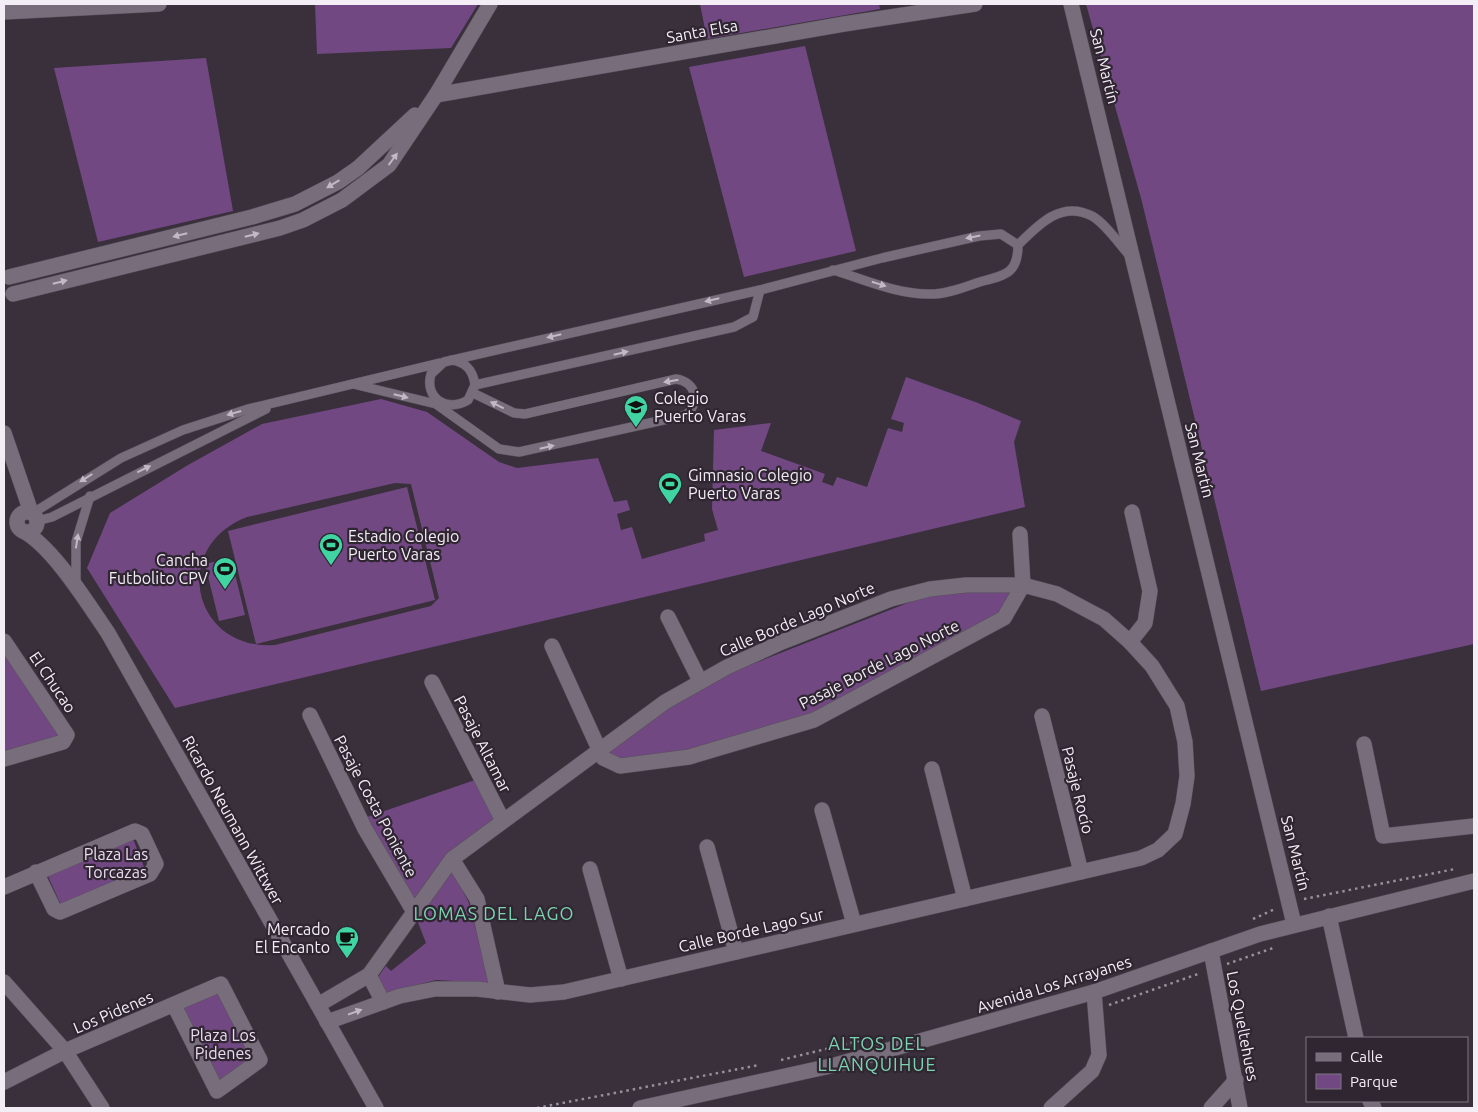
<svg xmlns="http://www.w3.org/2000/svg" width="1478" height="1112" viewBox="0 0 1478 1112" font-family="Ubuntu,sans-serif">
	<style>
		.green { fill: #724883; fill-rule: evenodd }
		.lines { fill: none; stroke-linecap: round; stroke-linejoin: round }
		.service-casing { stroke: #574f5a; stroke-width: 10 }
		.minor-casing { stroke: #574f5a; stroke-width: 16 }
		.tertiary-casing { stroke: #574f5a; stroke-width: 16 }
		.path { stroke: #97909a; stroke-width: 2.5; stroke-dasharray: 2.5 4; stroke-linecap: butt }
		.service { stroke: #776d7b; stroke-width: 9 }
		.minor { stroke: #776d7b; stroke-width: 15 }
		.tertiary { stroke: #776d7b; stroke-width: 15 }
		.oneway { fill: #c1bac5 }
		.labels { text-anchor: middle; stroke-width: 4.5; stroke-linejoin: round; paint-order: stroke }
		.street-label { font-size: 16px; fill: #f3edf6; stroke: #2f2632 }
		.poi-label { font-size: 16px; fill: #f3edf6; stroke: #2f2632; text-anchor: start }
		.park-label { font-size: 16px; fill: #ebddf1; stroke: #2f2632 }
		.neighbourhood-label { font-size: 18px; letter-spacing: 1px; fill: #7bd3af; stroke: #2f2632 }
	</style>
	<rect width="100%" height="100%" fill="#39303c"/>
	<!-- green -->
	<g class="green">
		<polygon points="315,4 478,4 451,48 317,54"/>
		<polygon points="700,4 879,4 880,9 707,39"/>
		<polygon points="1086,4 1474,4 1474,644 1261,691 1141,198"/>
		<polygon points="805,46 856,251 744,277 689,67"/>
		<polygon points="206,58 233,211 98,242 54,68"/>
		<path d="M 906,377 L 978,403 L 1021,421 L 1014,442 L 1025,507 L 175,708 L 87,568 L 110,513 L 188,465 L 262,424 L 381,399 L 427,412 L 499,462 L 517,468 L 598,458 L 614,502 L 627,500 L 630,510 L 617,514 L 621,530 L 632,527 L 642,559 L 705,541 L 704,534 L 718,530 L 712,509 L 714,430 L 771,423 L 761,451 L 825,474 L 822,482 L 833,486 L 837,477 L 867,487 L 888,428 L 902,432 L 904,423 L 891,419 ZM 395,483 L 411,484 L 439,598 L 431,606 L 275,645 C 193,651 169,547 247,517 Z"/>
		<polygon points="407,487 435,600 256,644 228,531"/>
		<polygon points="231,558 245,615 219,621 205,564"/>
		<polygon points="1017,590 1001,615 812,716 688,753 620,761 597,757 709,681 933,593"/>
		<polygon points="4,650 59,731 60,738 4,754"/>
		<polygon points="475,780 496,818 413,903 367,817"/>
		<polygon points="132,836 146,872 62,907 46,872"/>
		<polygon points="452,870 469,903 490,983 436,980 387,993 378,977 386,966 391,971 426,943 417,920"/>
		<polygon points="220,986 258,1060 218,1088 177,1005"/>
	</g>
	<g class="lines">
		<!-- service casing -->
		<g class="service-casing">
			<g id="service">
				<path d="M 833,270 C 863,279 898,295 931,294 C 949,294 966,286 983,281 C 1007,275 1018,272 1018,245 C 1038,225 1061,200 1092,216 C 1105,223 1120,245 1130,256"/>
				<path d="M 451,360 C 467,362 473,371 475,385 L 468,400 C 447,413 424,398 431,374 L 444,362 L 760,290 L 882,258 L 979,236 L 1001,234 L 1018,245"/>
				<path d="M 353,384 L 436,404 L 499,449 L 519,452 L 686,415 C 701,402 696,382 676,379 L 525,414 L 514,413 L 473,393"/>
				<polyline points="475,385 734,327 753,317 760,290"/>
				<polyline points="33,513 121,458 183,430 248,409 440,363"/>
				<polyline points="37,521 52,517 266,409"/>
				<polyline points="76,584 76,542 90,496"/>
			</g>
		</g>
		<!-- minor casing -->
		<g class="minor-casing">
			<g id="minor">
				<polyline points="1071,4 1294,924"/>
				<polyline points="4,12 159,4"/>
				<polyline points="436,95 844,24 975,4"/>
				<polyline points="9,277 252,217 295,204 338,182 358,168 415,115"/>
				<polyline points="13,294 280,228 303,220 342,200 389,165 436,95 490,4"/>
				<polyline points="4,433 31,512"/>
				<polyline points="668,617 700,681"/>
				<polyline points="4,641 67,735 63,742 4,759"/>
				<polyline points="1130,642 1145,623 1150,591 1132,512"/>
				<polyline points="552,646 603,758 620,766 689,757 814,720 1004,618 1023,585 1020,534"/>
				<polyline points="432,682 503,821"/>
				<polyline points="310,715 365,829 414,912"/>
				<polyline points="1042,716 1081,872"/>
				<polyline points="1364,744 1383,836 1474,826"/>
				<polyline points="932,769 965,899"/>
				<polyline points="822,810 854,924"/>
				<polyline points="707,847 736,952"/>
				<polyline points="452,859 477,899 498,992"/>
				<polyline points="590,869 621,979"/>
				<polyline points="4,887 135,831 142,834 156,864 150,874 60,912 54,909 36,872"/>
				<polyline points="1329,916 1356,1038"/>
				<polyline points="1211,951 1240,1108"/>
				<polyline points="369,975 383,1002"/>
				<polyline points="4,982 65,1051 102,1108"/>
				<polyline points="318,1005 369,975 452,859 665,702 727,667 782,642 891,599 930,589 966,585 1023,585 1057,594 1104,619 1130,642 1152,666 1177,706 1185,742 1187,776 1183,804 1175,834 1158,850 1141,858 564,992 530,995 477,989 435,989 400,996 327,1022"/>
				<polyline points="4,1082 65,1051 221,984 260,1060 217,1091 174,1005"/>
				<polyline points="1370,1101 1374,1108"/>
				<polyline points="640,1108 835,1065 1094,992 1260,934 1474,881"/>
				<polyline points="1051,1108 1092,1071 1099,1055 1094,992"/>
				<polyline points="1211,1108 1236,1080"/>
			</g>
		</g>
		<!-- tertiary casing -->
		<g class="tertiary-casing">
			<g id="tertiary">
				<circle cx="27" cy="522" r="10"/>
				<path d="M 23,531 C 53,547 88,604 108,633 L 376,1108"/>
			</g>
		</g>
		<!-- path -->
		<g class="path">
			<polyline points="1304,899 1455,869"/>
			<polyline points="1253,919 1275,909"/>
			<polyline points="1227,964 1276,947"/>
			<polyline points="1109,1005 1201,973"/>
			<polyline points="781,1060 871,1038"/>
			<polyline points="537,1108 759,1065"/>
		</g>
		<!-- service -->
		<use href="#service" class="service"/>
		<!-- minor -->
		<use href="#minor" class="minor"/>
		<!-- tertiary -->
		<use href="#tertiary" class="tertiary"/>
	</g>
	<!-- one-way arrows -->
	<defs><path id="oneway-solid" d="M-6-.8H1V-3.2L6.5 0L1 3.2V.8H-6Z" transform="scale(1.25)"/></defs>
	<g class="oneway">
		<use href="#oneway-solid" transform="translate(393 159) rotate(-54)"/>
		<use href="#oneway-solid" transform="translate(333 184) rotate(149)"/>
		<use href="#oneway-solid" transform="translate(180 235) rotate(166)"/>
		<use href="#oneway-solid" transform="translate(252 235) rotate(-14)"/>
		<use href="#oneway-solid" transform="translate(973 237) rotate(169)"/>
		<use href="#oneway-solid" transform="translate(60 282) rotate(-14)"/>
		<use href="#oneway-solid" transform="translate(879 284) rotate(17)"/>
		<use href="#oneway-solid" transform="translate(712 300) rotate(167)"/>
		<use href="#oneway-solid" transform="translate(554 336) rotate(167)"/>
		<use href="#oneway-solid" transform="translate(621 353) rotate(-13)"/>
		<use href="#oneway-solid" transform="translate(671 381) rotate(171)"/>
		<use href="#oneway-solid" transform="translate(401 396) rotate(14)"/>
		<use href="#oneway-solid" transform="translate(497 405) rotate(-154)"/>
		<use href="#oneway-solid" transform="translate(234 413) rotate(164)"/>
		<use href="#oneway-solid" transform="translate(547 447) rotate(-13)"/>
		<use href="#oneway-solid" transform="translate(144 469) rotate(-26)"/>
		<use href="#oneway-solid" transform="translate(86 478) rotate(148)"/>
		<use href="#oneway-solid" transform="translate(77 541) rotate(-81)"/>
		<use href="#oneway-solid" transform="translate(355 1012) rotate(-20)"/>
	</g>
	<!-- icons -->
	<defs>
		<g id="school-pin" transform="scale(1.25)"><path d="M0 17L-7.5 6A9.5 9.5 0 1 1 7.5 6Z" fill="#40d4a2" stroke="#2f2632"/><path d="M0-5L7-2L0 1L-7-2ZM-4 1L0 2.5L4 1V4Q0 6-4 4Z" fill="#111"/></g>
		<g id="stadium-pin" transform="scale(1.25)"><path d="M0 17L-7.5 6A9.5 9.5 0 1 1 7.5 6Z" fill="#40d4a2" stroke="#2f2632"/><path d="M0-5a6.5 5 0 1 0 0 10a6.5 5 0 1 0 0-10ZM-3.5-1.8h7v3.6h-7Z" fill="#111"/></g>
		<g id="cafe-pin" transform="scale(1.25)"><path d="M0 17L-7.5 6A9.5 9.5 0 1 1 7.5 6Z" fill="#40d4a2" stroke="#2f2632"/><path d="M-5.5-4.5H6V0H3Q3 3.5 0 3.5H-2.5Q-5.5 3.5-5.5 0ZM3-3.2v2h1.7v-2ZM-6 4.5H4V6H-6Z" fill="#111"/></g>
	</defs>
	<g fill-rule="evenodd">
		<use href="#school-pin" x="636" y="407"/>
		<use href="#stadium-pin" x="670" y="484"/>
		<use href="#stadium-pin" x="331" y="545"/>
		<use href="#stadium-pin" x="225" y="569"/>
		<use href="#cafe-pin" x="347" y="938"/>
	</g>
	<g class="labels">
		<!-- street labels -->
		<g class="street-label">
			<text transform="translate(702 31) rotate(-10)" y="6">Santa Elsa</text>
			<text transform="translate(1105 66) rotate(76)" y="6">San Martín</text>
			<text transform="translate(1200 460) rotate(76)" y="6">San Martín</text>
			<text transform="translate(797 619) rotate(-23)" y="6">Calle Borde Lago Norte</text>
			<text transform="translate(879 664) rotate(-27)" y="6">Pasaje Borde Lago Norte</text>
			<text transform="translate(53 682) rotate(56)" y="6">El Chucao</text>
			<text transform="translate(483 744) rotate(63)" y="6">Pasaje Altamar</text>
			<text transform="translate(1078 790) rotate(76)" y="6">Pasaje Rocío</text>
			<text transform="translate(376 806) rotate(62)" y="6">Pasaje Costa Poniente</text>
			<text transform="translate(233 820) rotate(61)" y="6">Ricardo Neumann Wittwer</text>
			<text transform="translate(1296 853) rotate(76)" y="6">San Martín</text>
			<text transform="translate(751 930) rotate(-13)" y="6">Calle Borde Lago Sur</text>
			<text transform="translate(1054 984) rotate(-17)" y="6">Avenida Los Arrayanes</text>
			<text transform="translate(113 1012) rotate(-23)" y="6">Los Pidenes</text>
			<text transform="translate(1243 1026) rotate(79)" y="6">Los Queltehues</text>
		</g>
		<!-- poi labels -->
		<g class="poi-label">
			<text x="654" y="404">Colegio<tspan x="654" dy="18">Puerto Varas</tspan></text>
			<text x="688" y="481">Gimnasio Colegio<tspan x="688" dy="18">Puerto Varas</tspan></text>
			<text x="348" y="542">Estadio Colegio<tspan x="348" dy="18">Puerto Varas</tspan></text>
			<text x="208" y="566" text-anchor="end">Cancha<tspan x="208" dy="18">Futbolito CPV</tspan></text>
			<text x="330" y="935" text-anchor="end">Mercado<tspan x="330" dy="18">El Encanto</tspan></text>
		</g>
		<!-- park labels -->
		<g class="park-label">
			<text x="116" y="860">Plaza Las<tspan x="116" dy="18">Torcazas</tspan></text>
			<text x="223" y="1041">Plaza Los<tspan x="223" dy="18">Pidenes</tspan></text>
		</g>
		<!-- neighbourhood labels -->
		<g class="neighbourhood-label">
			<text x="494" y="920">LOMAS DEL LAGO</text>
			<text x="877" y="1050">ALTOS DEL<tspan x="877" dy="21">LLANQUIHUE</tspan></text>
		</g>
	</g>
	<!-- border -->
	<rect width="1478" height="1112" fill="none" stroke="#f3edf6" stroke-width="10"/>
	<!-- legend -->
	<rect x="1306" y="1037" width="162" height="65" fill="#2f2632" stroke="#7d7680"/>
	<rect x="1316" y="1053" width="25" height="8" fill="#776d7b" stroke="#7d7680"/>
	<text x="1350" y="1062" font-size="15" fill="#f3edf6">Calle</text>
	<rect x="1316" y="1074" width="25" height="15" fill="#724883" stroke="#7d7680"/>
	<text x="1350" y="1087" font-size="15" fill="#f3edf6">Parque</text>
</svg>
